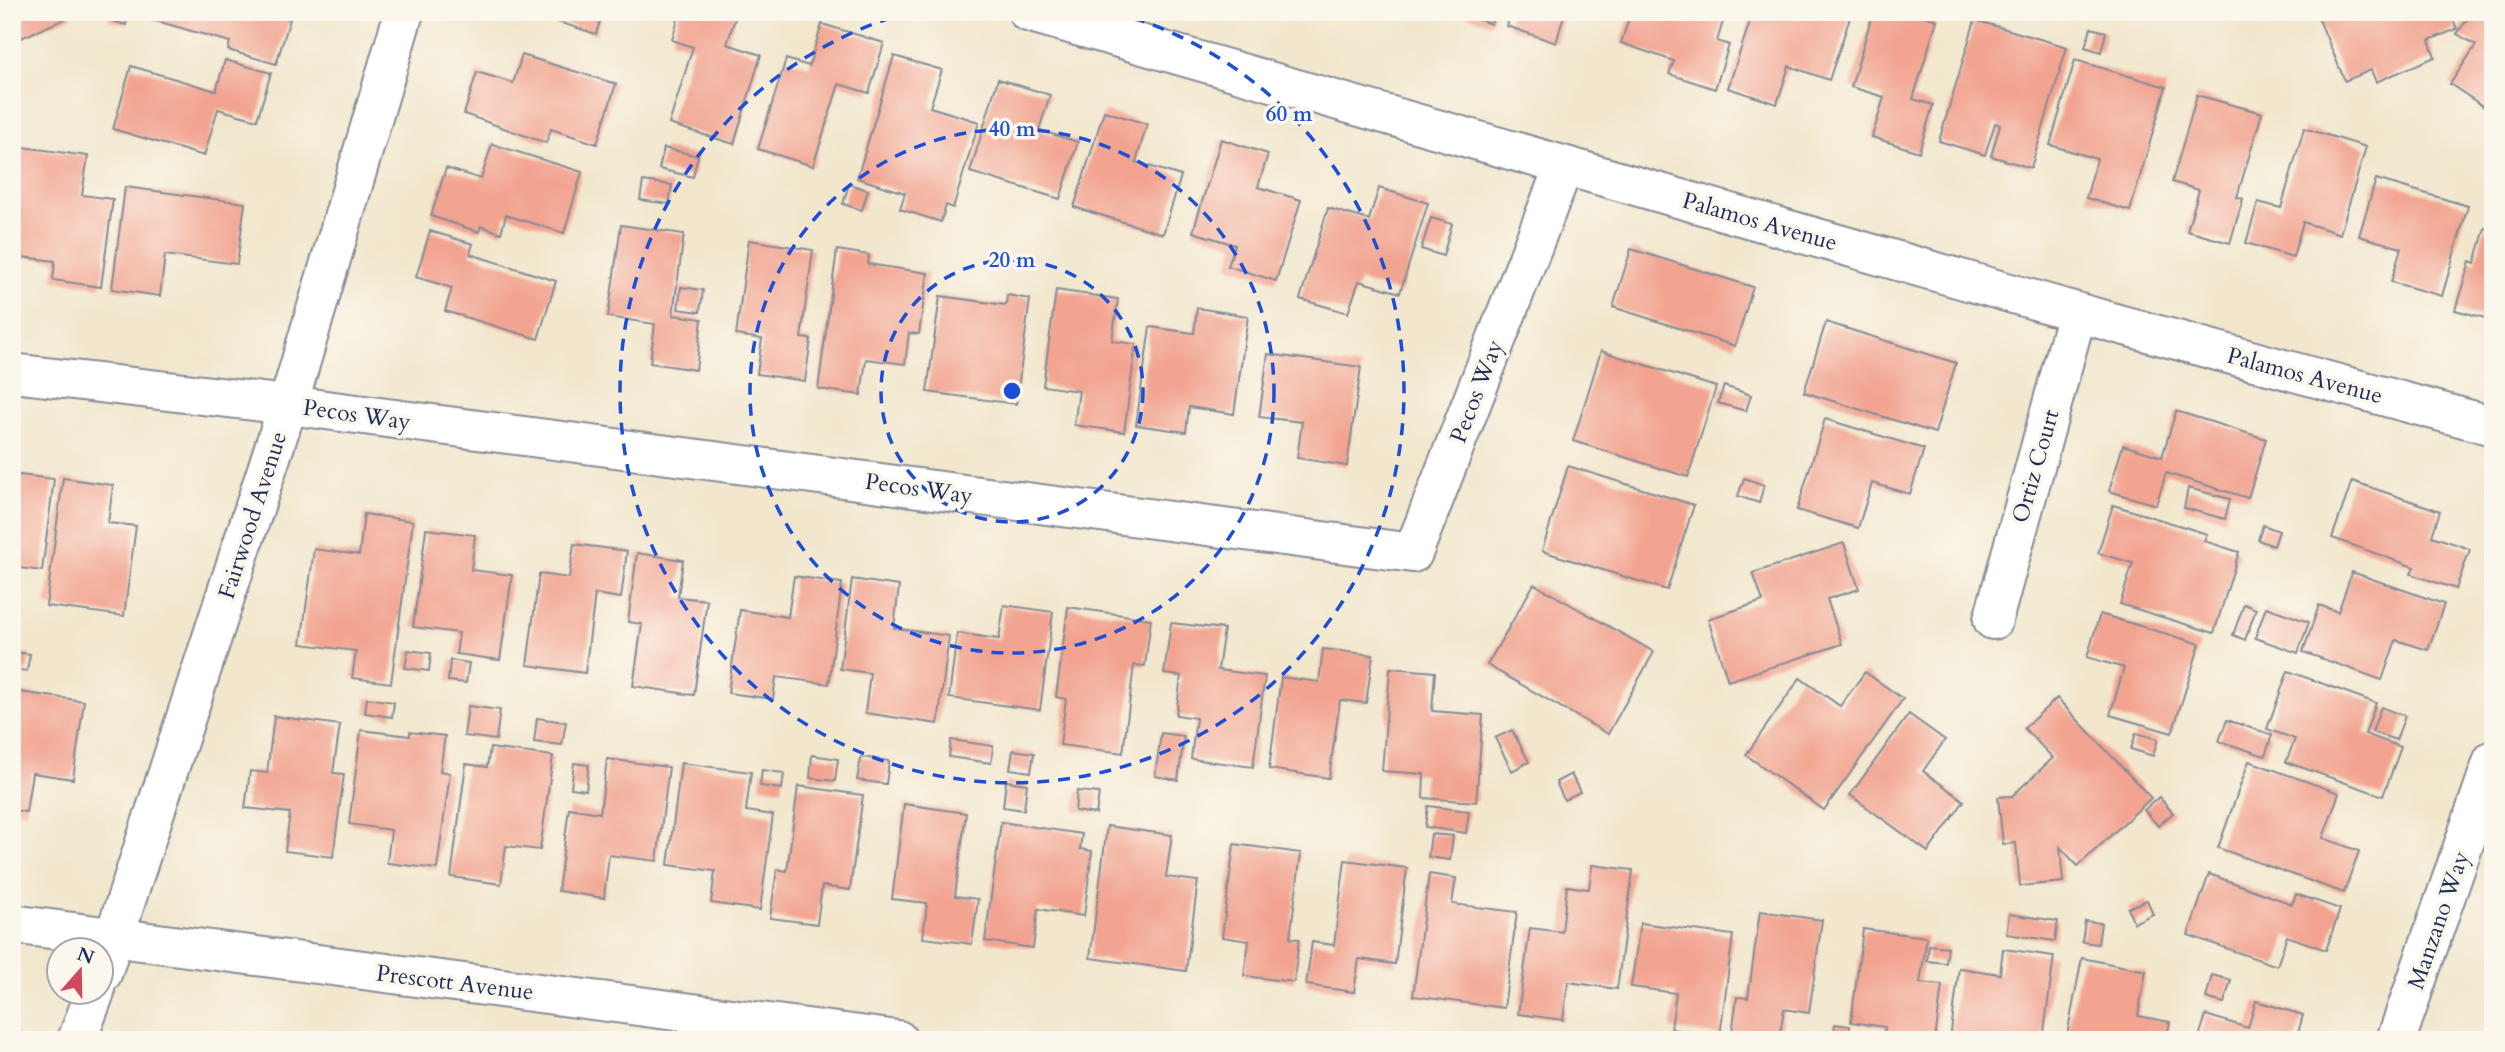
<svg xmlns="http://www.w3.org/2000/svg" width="2505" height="1052" viewBox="0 0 2505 1052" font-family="Cardo,serif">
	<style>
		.building { fill: #f2a491 }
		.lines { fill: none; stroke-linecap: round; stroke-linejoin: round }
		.minor-casing { stroke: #868b96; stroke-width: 42 }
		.minor { stroke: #fff; stroke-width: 38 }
		.ring { fill: none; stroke: #1d4ed8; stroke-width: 3.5; stroke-dasharray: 12 9 }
		.labels { text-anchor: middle; stroke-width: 7; stroke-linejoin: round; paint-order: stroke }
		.street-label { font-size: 23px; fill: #1b2f5e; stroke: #fbf7ec }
		.centre { fill: #1d4ed8; stroke: #fbf7ec; stroke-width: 3.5 }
		.ring-label { font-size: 21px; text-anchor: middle; font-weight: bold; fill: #1d4ed8; stroke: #fbf7ec; stroke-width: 7; stroke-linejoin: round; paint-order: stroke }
	</style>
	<rect width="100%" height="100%" fill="#fbf7ec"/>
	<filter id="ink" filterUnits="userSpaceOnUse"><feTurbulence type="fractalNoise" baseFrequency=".0143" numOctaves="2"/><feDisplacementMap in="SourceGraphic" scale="14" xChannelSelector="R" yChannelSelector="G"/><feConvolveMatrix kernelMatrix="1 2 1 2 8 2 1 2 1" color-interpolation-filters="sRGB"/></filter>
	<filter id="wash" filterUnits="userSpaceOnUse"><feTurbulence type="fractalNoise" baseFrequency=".00686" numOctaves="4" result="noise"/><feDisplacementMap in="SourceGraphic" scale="28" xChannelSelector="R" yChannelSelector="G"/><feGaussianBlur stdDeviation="1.57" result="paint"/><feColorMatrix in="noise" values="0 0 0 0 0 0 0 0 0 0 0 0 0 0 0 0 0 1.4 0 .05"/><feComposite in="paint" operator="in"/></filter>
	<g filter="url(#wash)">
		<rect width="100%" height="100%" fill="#f2e7cd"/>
		<g id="blocks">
			<!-- building -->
			<g class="building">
				<polygon points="12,12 71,12 72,16 12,42"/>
				<polygon points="111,12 129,12 126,25 108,20"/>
				<polygon points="148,12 266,12 290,19 276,64 228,50 230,42 146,18"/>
				<polygon points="527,12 603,12 596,34"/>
				<polygon points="680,12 737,12 727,44 761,55 734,144 669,124 693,47 672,40"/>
				<polygon points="1456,12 1495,12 1491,24"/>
				<polygon points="1511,12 1565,12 1556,43 1507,26"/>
				<polygon points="1631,12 1726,12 1717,41 1729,45 1715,89 1669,74 1674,61 1621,43"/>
				<polygon points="1753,12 1852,12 1829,80 1789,66 1777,104 1728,88"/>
				<polygon points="1873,12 1912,12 1937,20 1913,99 1933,105 1919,152 1872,137 1884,97 1851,87"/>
				<polygon points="2323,12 2450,12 2457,29 2429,40 2435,57 2376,82 2371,70 2345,81 2317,15"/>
				<polygon points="2472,12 2493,12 2493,113 2450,84 2476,45 2457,34"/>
				<polygon points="1975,20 2067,47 2031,168 1991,156 2000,125 1995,123 1985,155 1939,141"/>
				<polygon points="822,24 884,43 869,93 839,84 813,166 758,149 786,59 809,66"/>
				<polygon points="2091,28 2106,32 2101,52 2085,47"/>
				<polygon points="522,55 616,84 597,144 551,129 546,143 464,114 477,72 513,83"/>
				<polygon points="894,56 942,70 930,107 979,122 953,208 946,205 941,222 900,209 905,193 857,178"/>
				<polygon points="225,60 271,73 257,120 218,109 204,156 113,129 131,66 216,91"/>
				<polygon points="2075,60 2166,87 2130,211 2086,198 2097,159 2050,145"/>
				<polygon points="998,79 1050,95 1039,130 1078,142 1060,199 970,172"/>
				<polygon points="2197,95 2262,113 2237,197 2243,199 2230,243 2187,231 2199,190 2172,182"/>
				<polygon points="1104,111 1147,124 1136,162 1181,176 1163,234 1074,207"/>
				<polygon points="2304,128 2366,147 2340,234 2303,222 2293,257 2246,243 2258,202 2281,208"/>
				<polygon points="1221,139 1268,154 1258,187 1301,200 1276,281 1228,266 1235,245 1193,232"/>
				<polygon points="492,144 582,172 564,233 506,215 501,233 481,226 479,232 431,216 446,168 481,179"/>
				<polygon points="23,147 88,156 82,195 113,199 101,287 53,280 55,261 12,256 12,229"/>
				<polygon points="664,148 698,156 693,177 659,169"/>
				<polygon points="2376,179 2468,206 2442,296 2391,282 2401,248 2359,236"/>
				<polygon points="643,181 672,185 669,204 640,200"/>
				<polygon points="849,184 868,190 862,210 843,204"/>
				<polygon points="125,187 245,203 237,264 165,255 160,296 112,289"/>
				<polygon points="1379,188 1428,203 1400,293 1359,281 1348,313 1300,299 1328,208 1369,220"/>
				<polygon points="1431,218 1452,224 1443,256 1421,249"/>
				<polygon points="621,225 684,234 673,315 702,319 696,370 650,363 655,324 608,317"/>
				<polygon points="2485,228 2493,230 2493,320 2455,310 2470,261 2475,263"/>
				<polygon points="430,231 473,244 470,254 556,281 538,339 445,311 452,288 416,277"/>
				<polygon points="749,240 813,250 801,338 811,339 805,381 757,374 762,339 736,335"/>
				<polygon points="1631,249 1753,287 1735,346 1613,307"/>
				<polygon points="837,250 869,255 868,264 928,273 919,334 909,333 905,364 866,359 861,395 818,389"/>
				<polygon points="681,287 703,290 700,312 678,309"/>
				<polygon points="1056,290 1118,299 1112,341 1136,344 1124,432 1074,425 1079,391 1043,386"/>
				<polygon points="1007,295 1030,299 1016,404 927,392 940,296 1006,305"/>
				<polygon points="1197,308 1248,316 1234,414 1189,407 1186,432 1136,425 1150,327 1194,333"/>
				<polygon points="1826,322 1956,363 1935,433 1804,392"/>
				<polygon points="1601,351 1716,387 1688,477 1573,441"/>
				<polygon points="1268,354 1361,367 1347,466 1297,458 1302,422 1259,417"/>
				<polygon points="1724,386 1751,395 1746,411 1718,403"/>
				<polygon points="2176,411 2266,439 2248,498 2166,473 2156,505 2109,491 2123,445 2162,457"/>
				<polygon points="1825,419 1924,449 1910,494 1872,483 1858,528 1797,510"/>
				<polygon points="1568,466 1694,505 1667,590 1542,551"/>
				<polygon points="12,474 54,479 42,571 12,567"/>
				<polygon points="63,478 113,485 108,523 136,526 124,616 46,606"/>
				<polygon points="1744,478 1764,485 1759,503 1738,496"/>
				<polygon points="2352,481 2440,511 2432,536 2470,549 2456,589 2411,574 2414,567 2332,538"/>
				<polygon points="2188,488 2230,499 2225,519 2184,508"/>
				<polygon points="2113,505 2207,534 2204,541 2239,552 2214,633 2120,604 2133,563 2098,553"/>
				<polygon points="364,514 413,521 391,683 352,678 356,651 301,644 314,549 359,555"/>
				<polygon points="2263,525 2279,531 2274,546 2258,540"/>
				<polygon points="426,529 475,535 471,570 512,575 500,660 456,654 459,633 413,627"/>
				<polygon points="1844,543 1859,589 1827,599 1842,644 1728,681 1708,619 1763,601 1753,573"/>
				<polygon points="574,544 627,551 621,598 595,594 585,673 527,665 539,574 569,578"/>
				<polygon points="637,553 683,560 678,597 707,600 694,695 633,686 642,624 628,622"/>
				<polygon points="2352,572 2444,604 2428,650 2396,640 2382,680 2303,652 2319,605 2338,612"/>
				<polygon points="794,576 842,583 829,684 776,677 773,699 728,693 740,610 788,617"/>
				<polygon points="852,579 899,586 894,628 949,636 938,724 865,713 870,673 840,669"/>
				<polygon points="1534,584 1654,652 1608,734 1487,665"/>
				<polygon points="2244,604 2256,609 2245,640 2233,635"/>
				<polygon points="1004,605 1053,612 1040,710 949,698 957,633 999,639"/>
				<polygon points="1068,607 1151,619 1145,666 1134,665 1123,753 1060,745 1066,699 1056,697"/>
				<polygon points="2266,607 2309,622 2298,653 2255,638"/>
				<polygon points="2100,614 2200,644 2172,733 2110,715 2124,668 2087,657"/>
				<polygon points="1171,623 1224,629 1218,670 1265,676 1253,767 1191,759 1196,718 1176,715 1181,676 1164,674"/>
				<polygon points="1323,649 1373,655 1366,703 1340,700 1329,778 1269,769 1281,677 1319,682"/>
				<polygon points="408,650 431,653 429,671 405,668"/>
				<polygon points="12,652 30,654 27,671 12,669"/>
				<polygon points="450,660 469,663 466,683 448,681"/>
				<polygon points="1390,668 1435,672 1432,711 1483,715 1476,802 1423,798 1424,774 1382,771"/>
				<polygon points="2288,671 2376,703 2365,734 2401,747 2383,796 2286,762 2295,739 2267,729"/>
				<polygon points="1865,672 1903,699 1824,810 1746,755 1800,678 1840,706"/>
				<polygon points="12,691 84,701 73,779 32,773 26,812 12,810"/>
				<polygon points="367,698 394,702 392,717 365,713"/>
				<polygon points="2057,698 2151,798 2078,866 2060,847 2063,882 2020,886 2016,843 2003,844 1998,797 2012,796 2053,758 2024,728"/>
				<polygon points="468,706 500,710 496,740 464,736"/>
				<polygon points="2381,707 2405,716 2396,740 2372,732"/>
				<polygon points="1909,714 1945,740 1923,771 1964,801 1928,852 1850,795"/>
				<polygon points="274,716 340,725 333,773 344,774 333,857 285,851 290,813 245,808 250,771 267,773"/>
				<polygon points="537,718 566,722 562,745 534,742"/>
				<polygon points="2227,720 2272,735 2265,756 2219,741"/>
				<polygon points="361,730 410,736 410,732 445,736 440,771 450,773 437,869 387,863 391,830 349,824"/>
				<polygon points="1512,730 1529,762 1512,771 1495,738"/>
				<polygon points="1161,733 1184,736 1178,780 1155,776"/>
				<polygon points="2136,733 2158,739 2153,756 2131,749"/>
				<polygon points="951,740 993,746 991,763 949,757"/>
				<polygon points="490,748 553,756 540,850 506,846 501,884 451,877 466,764 487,767"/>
				<polygon points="1013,750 1034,753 1031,772 1010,769"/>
				<polygon points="812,755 838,759 835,781 810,778"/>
				<polygon points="861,757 889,761 886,784 857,780"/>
				<polygon points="607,759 669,767 657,861 609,855 604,898 558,891 569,808 600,813"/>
				<polygon points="2249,761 2339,793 2323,838 2359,851 2344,893 2218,848"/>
				<polygon points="574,763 589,765 586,790 571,788"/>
				<polygon points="681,763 751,772 746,811 773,815 760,910 711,903 715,871 668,865"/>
				<polygon points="762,770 784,773 782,789 760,786"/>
				<polygon points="1571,774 1580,792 1564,800 1556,782"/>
				<polygon points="1006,781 1027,784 1024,810 1003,807"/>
				<polygon points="798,786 863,795 850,890 822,886 817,924 770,918 777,869 787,871"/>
				<polygon points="1077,791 1099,793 1096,814 1075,811"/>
				<polygon points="2159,797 2173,813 2158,826 2144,810"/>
				<polygon points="904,804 966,813 955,896 978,899 972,944 923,938 927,903 892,899"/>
				<polygon points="1428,806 1469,811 1466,833 1425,827"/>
				<polygon points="1001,822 1082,834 1080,849 1092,851 1084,916 1038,909 1033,948 985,941"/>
				<polygon points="1107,826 1172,835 1166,877 1198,881 1186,971 1090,958"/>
				<polygon points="1431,834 1453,836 1450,860 1428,857"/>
				<polygon points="1234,844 1301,853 1290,938 1299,939 1294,982 1244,976 1249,941 1222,937"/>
				<polygon points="1345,860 1407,868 1395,964 1359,959 1354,992 1306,985 1312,942 1334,945"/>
				<polygon points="1592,865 1633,870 1617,989 1568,982 1563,1020 1518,1014 1530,928 1562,932 1567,886 1589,889"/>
				<polygon points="1429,874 1456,878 1452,904 1517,912 1504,1008 1413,996"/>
				<polygon points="2209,874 2292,904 2296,894 2340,909 2326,950 2287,936 2277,966 2188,935"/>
				<polygon points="2147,900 2153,914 2134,923 2128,908"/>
				<polygon points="1760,911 1822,920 1809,1013 1784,1009 1779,1040 1731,1040 1737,997 1748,998"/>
				<polygon points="2009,914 2058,921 2055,941 2006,934"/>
				<polygon points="2085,921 2101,923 2098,944 2082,942"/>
				<polygon points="1640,923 1733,935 1720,1036 1671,1029 1676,993 1631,987"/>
				<polygon points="1863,929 1927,937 1920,983 1942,985 1935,1040 1883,1040 1885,1027 1851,1022"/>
				<polygon points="1929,945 1948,947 1946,963 1927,961"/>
				<polygon points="2003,949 2054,956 2043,1040 1950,1040 1959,968 2000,974"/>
				<polygon points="2082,958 2146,971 2138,1016 2170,1022 2166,1040 2066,1040"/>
				<polygon points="2212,975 2231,980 2224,1003 2206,998"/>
				<polygon points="2256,1001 2303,1015 2296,1040 2198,1040 2206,1015 2248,1028"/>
				<polygon points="1835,1024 1850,1026 1849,1040 1833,1040"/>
			</g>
		</g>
	</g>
	<g filter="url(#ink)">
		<use href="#blocks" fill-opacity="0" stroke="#868b96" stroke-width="2"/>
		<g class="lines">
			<!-- minor casing -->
			<g class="minor-casing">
				<g id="minor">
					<polyline points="1028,12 2118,324 2493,426"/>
					<polyline points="12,373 288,405 1413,553 1564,166"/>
					<polyline points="1993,620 2077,313"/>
					<polyline points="12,924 898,1040"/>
					<polyline points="102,974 288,405 404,12"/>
					<polyline points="77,1040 95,992"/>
					<polyline points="2396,1040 2493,760"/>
				</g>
			</g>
			<!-- minor -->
			<use href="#minor" class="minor"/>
		</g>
	</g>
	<!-- distance rings -->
	<g class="ring">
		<circle cx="1012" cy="391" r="131"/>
		<circle cx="1012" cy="391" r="262"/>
		<path d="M1113 12A392 392 0 1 1 911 12"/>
	</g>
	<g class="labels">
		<!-- street labels -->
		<g class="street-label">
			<text transform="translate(1760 221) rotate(16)" y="8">Palamos Avenue</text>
			<text transform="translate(2305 375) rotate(15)" y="8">Palamos Avenue</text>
			<text transform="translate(1476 391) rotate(-69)" y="8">Pecos Way</text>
			<text transform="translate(357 414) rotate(8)" y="8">Pecos Way</text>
			<text transform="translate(2035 466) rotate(-74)" y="8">Ortiz Court</text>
			<text transform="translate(919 488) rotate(8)" y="8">Pecos Way</text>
			<text transform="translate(252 515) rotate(-72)" y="8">Fairwood Avenue</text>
			<text transform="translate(2438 920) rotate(-71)" y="8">Manzano Way</text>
			<text transform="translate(455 982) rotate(7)" y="8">Prescott Avenue</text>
		</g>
	</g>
	<circle cx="1012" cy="391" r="10" class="centre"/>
	<g class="ring-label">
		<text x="1289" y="121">60 m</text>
		<text x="1012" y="136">40 m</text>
		<text x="1012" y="267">20 m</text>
	</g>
	<!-- margin -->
	<rect width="2505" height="1052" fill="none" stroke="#fbf7ec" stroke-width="42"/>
	<!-- north arrow -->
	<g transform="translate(80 971) rotate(20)"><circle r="33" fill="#fbf7ec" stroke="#a1a7b3" stroke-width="2"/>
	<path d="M0-5L12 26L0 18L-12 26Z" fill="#d1495b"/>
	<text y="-10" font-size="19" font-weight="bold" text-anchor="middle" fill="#1b2f5e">N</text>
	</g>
</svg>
